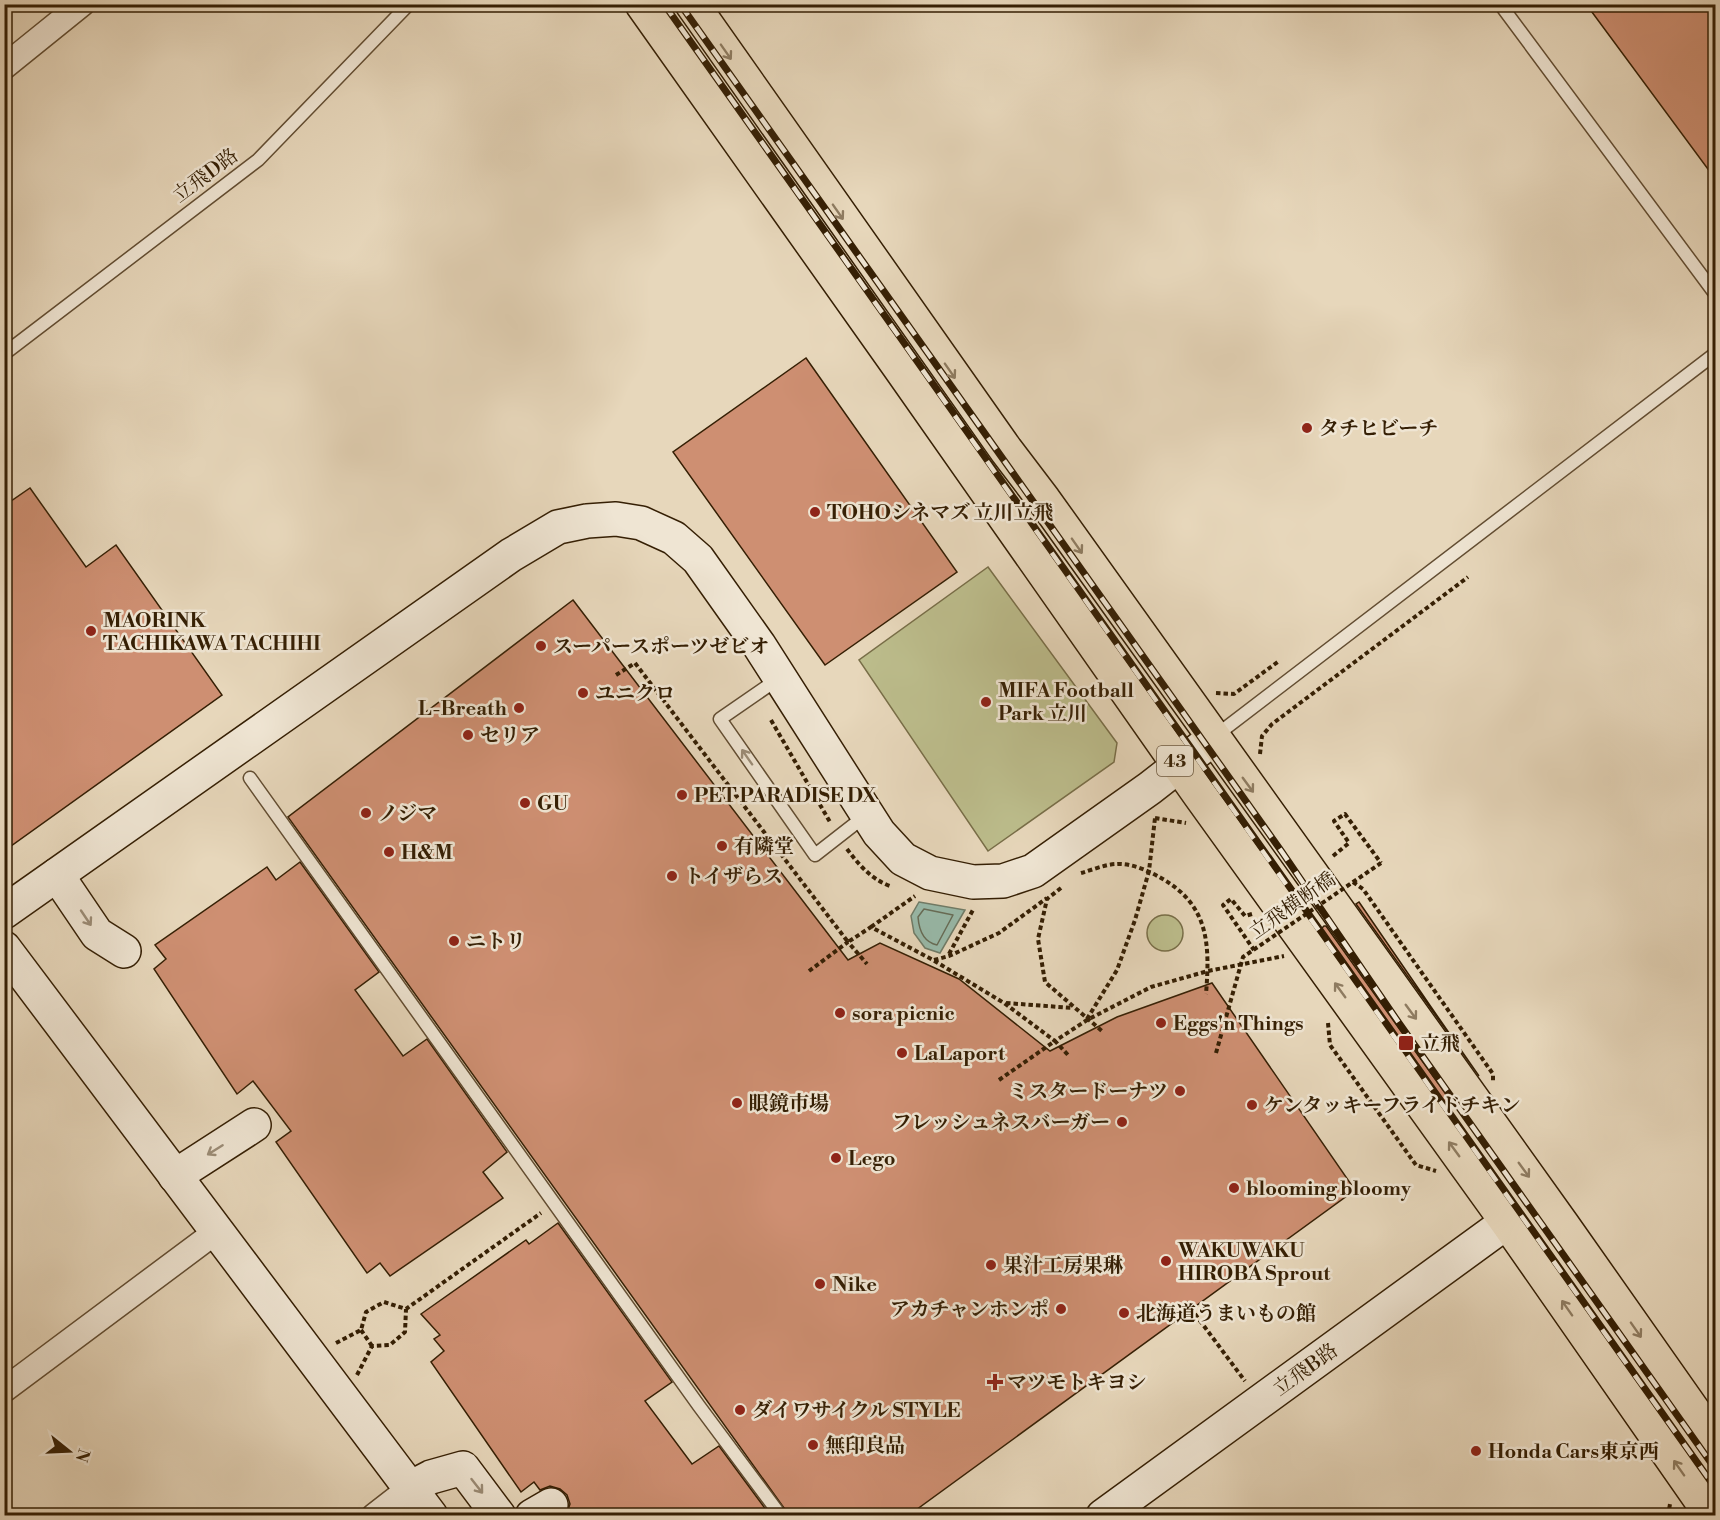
<svg xmlns="http://www.w3.org/2000/svg" width="1720" height="1520" viewBox="0 0 1720 1520" font-family="'Libre Bodoni','Noto Serif JP',serif">
	<style>
		.green { fill: #bcbd8c; stroke: #786e48; stroke-width: 1.5 }
		.water { fill: #98baaa; stroke: #707c68; stroke-width: 1.5 }
		.lines { fill: none; stroke-linecap: round; stroke-linejoin: round }
		.shore { stroke: #666c57; stroke-width: 1.5 }
		.building { fill: #ce8f72; stroke: #351f04; stroke-width: 1.5 }
		.lane-casing { stroke: #624d32; stroke-width: 15 }
		.street-casing { stroke: #624d32; stroke-width: 27 }
		.secondary-casing { stroke: #351f04; stroke-width: 36 }
		.primary-casing { stroke: #351f04; stroke-width: 36 }
		.path { stroke: #351f04; stroke-width: 4; stroke-dasharray: 4.5 3; stroke-linecap: butt }
		.lane { stroke: #efe5d3; stroke-width: 12 }
		.street { stroke: #efe5d3; stroke-width: 24 }
		.secondary { stroke: #efe5d3; stroke-width: 33 }
		.primary { stroke: #e7d7bb; stroke-width: 33 }
		.rail-casing { stroke: #351f04; stroke-width: 7 }
		.rail { stroke: #efe5d3; stroke-width: 4.5; stroke-dasharray: 14; stroke-linecap: butt }
		.path-bridge { stroke: #351f04; stroke-width: 4; stroke-dasharray: 4.5 3; stroke-linecap: butt }
		.oneway { stroke: #8e7b60 }
		.oneway2 { stroke: #9b8c76 }
		.poi-dot { fill: #8f2418; stroke: #efe5d3; stroke-width: 2 }
		.labels { text-anchor: middle; stroke-width: 5; stroke-linejoin: round; paint-order: stroke }
		.shield { fill: #efe5d3; stroke: #6d5a42; stroke-width: 1.5 }
		.shield-label { font-size: 18px; font-weight: bold; fill: #351f04 }
		.street-label { font-size: 20px; fill: #351f04; stroke: #efe5d3 }
		.poi-label { font-size: 20px; font-weight: bold; fill: #351f04; stroke: #efe5d3; text-anchor: start }
	</style>
	<rect width="100%" height="100%" fill="#e7d7bb"/>
	<filter id="stains"><feTurbulence type="fractalNoise" baseFrequency=".00333" numOctaves="4"/><feColorMatrix values="0 0 0 0 .2 0 0 0 0 .09 0 0 0 0 .02 0 0 0 .5 -.17"/></filter>
	<radialGradient id="worn" r=".72"><stop offset=".6" stop-color="#630" stop-opacity="0"/><stop offset="1" stop-color="#630" stop-opacity=".3"/></radialGradient>
	<!-- green -->
	<g class="green">
		<polygon points="988,567 1117,743 1114,762 988,851 859,660"/>
		<circle cx="1165" cy="933" r="18"/>
	</g>
	<!-- water -->
	<polygon class="water" points="919,902 965,910 940,953 925,948 914,933 911,916"/>
	<g class="lines">
		<!-- shore -->
		<path class="shore" d="M 924,909 L 953,915 L 937,945 C 923,942 919,930 918,917 Z"/>
	</g>
	<!-- building -->
	<g class="building">
		<polygon points="1586,4 1716,4 1716,180"/>
		<polygon points="806,358 957,572 825,665 673,452"/>
		<polygon points="30,488 86,567 116,545 222,695 4,851 4,506"/>
		<polygon points="573,600 848,960 880,943 959,979 1050,1051 1117,1017 1212,983 1355,1190 909,1515 789,1515 288,817"/>
		<polygon points="300,862 379,972 355,990 403,1056 427,1039 507,1152 483,1172 503,1198 390,1276 380,1263 367,1273 276,1142 291,1131 253,1081 237,1094 154,969 166,959 155,945 267,867 276,880"/>
		<polygon points="1359,902 1429,1004 1479,1076 1356,904"/>
		<polygon points="1324,926 1326,926 1450,1100 1445,1103 1320,930"/>
		<polygon points="558,1223 672,1382 645,1401 692,1464 719,1446 770,1515 566,1515 570,1504 567,1495 560,1489 550,1486 540,1490 534,1482 521,1492 431,1362 444,1351 434,1339 440,1335 421,1314 526,1240 529,1244"/>
	</g>
	<g class="lines">
		<!-- lane casing -->
		<g class="lane-casing">
			<g id="lane">
				<polyline points="1500,4 1716,295"/>
				<polyline points="4,354 258,160 409,4"/>
				<polyline points="778,679 720,719 815,855 865,816"/>
				<polyline points="1214,737 1716,353"/>
				<polyline points="250,778 699,1406 781,1516"/>
			</g>
		</g>
		<!-- street casing -->
		<g class="street-casing">
			<g id="street">
				<polyline points="4,67 82,4"/>
				<polyline points="4,1390 217,1231"/>
				<polyline points="374,1516 410,1488"/>
			</g>
		</g>
		<!-- secondary casing -->
		<g class="secondary-casing">
			<g id="secondary">
				<polyline points="57,875 97,934 124,951"/>
				<polyline points="4,912 511,555 558,527 587,521 616,519 641,523 674,538 698,559 759,645 879,833 903,859 930,873 973,882 1003,881 1033,871 1150,788 1214,738"/>
				<polyline points="4,948 431,1516"/>
				<polyline points="175,1176 254,1125"/>
				<polyline points="410,1488 431,1477 463,1468 499,1516"/>
				<polyline points="532,1516 551,1505"/>
				<polyline points="1103,1516 1507,1222"/>
			</g>
		</g>
		<!-- primary casing -->
		<g class="primary-casing">
			<g id="primary">
				<polyline points="642,4 900,368 1199,794 1507,1222 1712,1516"/>
				<polyline points="692,4 1006,450 1044,500 1562,1224 1716,1443"/>
			</g>
		</g>
		<!-- path -->
		<g class="path">
			<polyline points="616,675 635,663 848,942 871,927 933,960 1004,1003 1055,1041 1087,1020 1151,987 1208,971 1284,956"/>
			<polyline points="1216,693 1234,694 1279,661"/>
			<polyline points="771,720 830,822"/>
			<polyline points="1260,754 1262,736 1272,724 1468,577"/>
			<polyline points="1155,818 1186,823"/>
			<path d="M 847,849 C 859,865 871,879 890,886"/>
			<polyline points="1333,856 1349,843 1334,821 1345,814 1381,863"/>
			<path d="M 1081,873 C 1092,870 1106,864 1117,864 C 1131,863 1149,871 1161,878 C 1209,905 1210,944 1206,994"/>
			<polyline points="1353,882 1363,889 1493,1074 1493,1081"/>
			<polyline points="1061,888 1047,899 1038,939 1045,982 1102,1031"/>
			<polyline points="1252,914 1245,916 1231,899 1223,905 1254,950"/>
			<polyline points="871,927 915,896"/>
			<polyline points="949,954 974,908"/>
			<polyline points="934,960 949,956 999,933 1047,898"/>
			<polyline points="809,971 848,942 867,964"/>
			<polyline points="1006,1003 1073,1008"/>
			<polyline points="1087,1019 1117,970 1135,920 1149,871 1155,818"/>
			<polyline points="1328,1023 1330,1045 1416,1165 1436,1171"/>
			<polyline points="999,1080 1055,1041 1068,1055"/>
			<polyline points="1186,1302 1245,1381"/>
			<polyline points="361,1330 372,1346"/>
			<polyline points="336,1343 361,1330 366,1312 384,1302 406,1309 541,1213"/>
			<polyline points="357,1375 372,1346 390,1345 405,1332 406,1309"/>
			<polyline points="1668,1516 1670,1504"/>
		</g>
		<!-- lane -->
		<use href="#lane" class="lane"/>
		<!-- street -->
		<use href="#street" class="street"/>
		<!-- secondary -->
		<use href="#secondary" class="secondary"/>
		<!-- primary -->
		<use href="#primary" class="primary"/>
		<!-- rail casing -->
		<g class="rail-casing">
			<g id="rail">
				<path d="M 664,4 C 1014,499 1363,995 1716,1489"/>
				<polyline points="680,4 1282,852 1399,1023 1716,1470"/>
			</g>
		</g>
		<!-- rail -->
		<use href="#rail" class="rail"/>
		<!-- path-bridge -->
		<polyline class="path-bridge" points="1216,1053 1243,957 1381,863"/>
	</g>
	<!-- one-way arrows -->
	<defs><path id="oneway-shaft" d="M-6 0H5M1.5-3L5.5 0L1.5 3" fill="none" stroke-width="1.6" stroke-linecap="round" stroke-linejoin="round" transform="scale(1.5)"/></defs>
	<g class="oneway">
		<use href="#oneway-shaft" transform="translate(726 52) rotate(55)"/>
		<use href="#oneway-shaft" transform="translate(838 212) rotate(55)"/>
		<use href="#oneway-shaft" transform="translate(950 371) rotate(55)"/>
		<use href="#oneway-shaft" transform="translate(1077 546) rotate(55)"/>
		<use href="#oneway-shaft" transform="translate(1248 785) rotate(54)"/>
		<use href="#oneway-shaft" transform="translate(1340 990) rotate(-126)"/>
		<use href="#oneway-shaft" transform="translate(1411 1012) rotate(54)"/>
		<use href="#oneway-shaft" transform="translate(1454 1149) rotate(-126)"/>
		<use href="#oneway-shaft" transform="translate(1524 1170) rotate(54)"/>
		<use href="#oneway-shaft" transform="translate(1567 1308) rotate(-125)"/>
		<use href="#oneway-shaft" transform="translate(1636 1330) rotate(55)"/>
		<use href="#oneway-shaft" transform="translate(1679 1468) rotate(-125)"/>
	</g>
	<g class="oneway2">
		<use href="#oneway-shaft" transform="translate(747 757) rotate(-125)"/>
		<use href="#oneway-shaft" transform="translate(86 918) rotate(56)"/>
		<use href="#oneway-shaft" transform="translate(215 1150) rotate(148)"/>
		<use href="#oneway-shaft" transform="translate(477 1486) rotate(52)"/>
	</g>
	<!-- markers -->
	<g class="poi-dot">
		<circle cx="1307" cy="428" r="6"/>
		<circle cx="815" cy="512" r="6"/>
		<circle cx="91" cy="631" r="6"/>
		<circle cx="541" cy="646" r="6"/>
		<circle cx="583" cy="693" r="6"/>
		<circle cx="986" cy="702" r="6"/>
		<circle cx="519" cy="708" r="6"/>
		<circle cx="468" cy="735" r="6"/>
		<circle cx="682" cy="795" r="6"/>
		<circle cx="525" cy="803" r="6"/>
		<circle cx="366" cy="813" r="6"/>
		<circle cx="722" cy="846" r="6"/>
		<circle cx="389" cy="852" r="6"/>
		<circle cx="672" cy="876" r="6"/>
		<circle cx="454" cy="941" r="6"/>
		<circle cx="840" cy="1013" r="6"/>
		<circle cx="1161" cy="1023" r="6"/>
		<rect x="1398" y="1035" width="16" height="16" rx="3"/>
		<circle cx="902" cy="1053" r="6"/>
		<circle cx="1180" cy="1091" r="6"/>
		<circle cx="737" cy="1103" r="6"/>
		<circle cx="1252" cy="1105" r="6"/>
		<circle cx="1122" cy="1122" r="6"/>
		<circle cx="836" cy="1158" r="6"/>
		<circle cx="1234" cy="1188" r="6"/>
		<circle cx="1166" cy="1261" r="6"/>
		<circle cx="991" cy="1265" r="6"/>
		<circle cx="820" cy="1284" r="6"/>
		<circle cx="1061" cy="1309" r="6"/>
		<circle cx="1124" cy="1313" r="6"/>
		<path d="M992 1373h6v6h6v6h-6v6h-6v-6h-6v-6h6z"/>
		<circle cx="740" cy="1410" r="6"/>
		<circle cx="813" cy="1445" r="6"/>
		<circle cx="1476" cy="1451" r="6"/>
	</g>
	<g class="labels">
		<!-- shield labels -->
		<rect class="shield" x="1157" y="746" width="36" height="30" rx="4.5"/>
		<g class="shield-label">
			<text x="1175" y="767">43</text>
		</g>
		<!-- street labels -->
		<g class="street-label">
			<text transform="translate(205 175) rotate(-37)" y="7">立飛D路</text>
			<text transform="translate(1292 905) rotate(-35)" y="7">立飛横断橋</text>
			<text transform="translate(1305 1369) rotate(-36)" y="7">立飛B路</text>
		</g>
		<!-- poi labels -->
		<g class="poi-label">
			<text x="1319" y="435">タチヒビーチ</text>
			<text x="827" y="519">TOHOシネマズ 立川立飛</text>
			<text x="103" y="627">MAORINK<tspan x="103" dy="23">TACHIKAWA TACHIHI</tspan></text>
			<text x="553" y="653">スーパースポーツゼビオ</text>
			<text x="998" y="697">MIFA Football<tspan x="998" dy="23">Park 立川</tspan></text>
			<text x="595" y="700">ユニクロ</text>
			<text x="507" y="715" text-anchor="end">L-Breath</text>
			<text x="480" y="742">セリア</text>
			<text x="694" y="802">PET PARADISE DX</text>
			<text x="537" y="810">GU</text>
			<text x="378" y="820">ノジマ</text>
			<text x="734" y="853">有隣堂</text>
			<text x="401" y="859">H&amp;M</text>
			<text x="684" y="883">トイザらス</text>
			<text x="466" y="948">ニトリ</text>
			<text x="852" y="1020">sora picnic</text>
			<text x="1173" y="1030">Eggs'n Things</text>
			<text x="1420" y="1050">立飛</text>
			<text x="914" y="1060">LaLaport</text>
			<text x="1168" y="1098" text-anchor="end">ミスタードーナツ</text>
			<text x="749" y="1110">眼鏡市場</text>
			<text x="1264" y="1112">ケンタッキーフライドチキン</text>
			<text x="1110" y="1129" text-anchor="end">フレッシュネスバーガー</text>
			<text x="848" y="1165">Lego</text>
			<text x="1246" y="1195">blooming bloomy</text>
			<text x="1178" y="1257">WAKUWAKU<tspan x="1178" dy="23">HIROBA Sprout</tspan></text>
			<text x="1003" y="1272">果汁工房果琳</text>
			<text x="832" y="1291">Nike</text>
			<text x="1049" y="1316" text-anchor="end">アカチャンホンポ</text>
			<text x="1136" y="1320">北海道うまいもの館</text>
			<text x="1007" y="1389">マツモトキヨシ</text>
			<text x="752" y="1417">ダイワサイクル STYLE</text>
			<text x="825" y="1452">無印良品</text>
			<text x="1488" y="1458">Honda Cars東京西</text>
		</g>
	</g>
	<!-- margin -->
	<rect width="1720" height="1520" fill="none" stroke="#e7d7bb" stroke-width="24"/>
	<rect x="6" y="6" width="1708" height="1508" fill="none" stroke="#351f04" stroke-width="3"/>
	<rect x="12" y="12" width="1696" height="1496" fill="none" stroke="#351f04" stroke-width="1.5"/>
	<!-- north arrow -->
	<g transform="translate(69 1451) rotate(108)" stroke="#efe5d3" stroke-width="4.5" paint-order="stroke">
	<path d="M0-4.5L10 22L0 15L-10 22Z" fill="#351f04"/>
	<text y="-9" font-size="16" font-weight="bold" text-anchor="middle" fill="#351f04">N</text>
	</g>
	<rect width="100%" height="100%" filter="url(#stains)"/>
	<rect width="100%" height="100%" fill="url(#worn)"/>
</svg>
